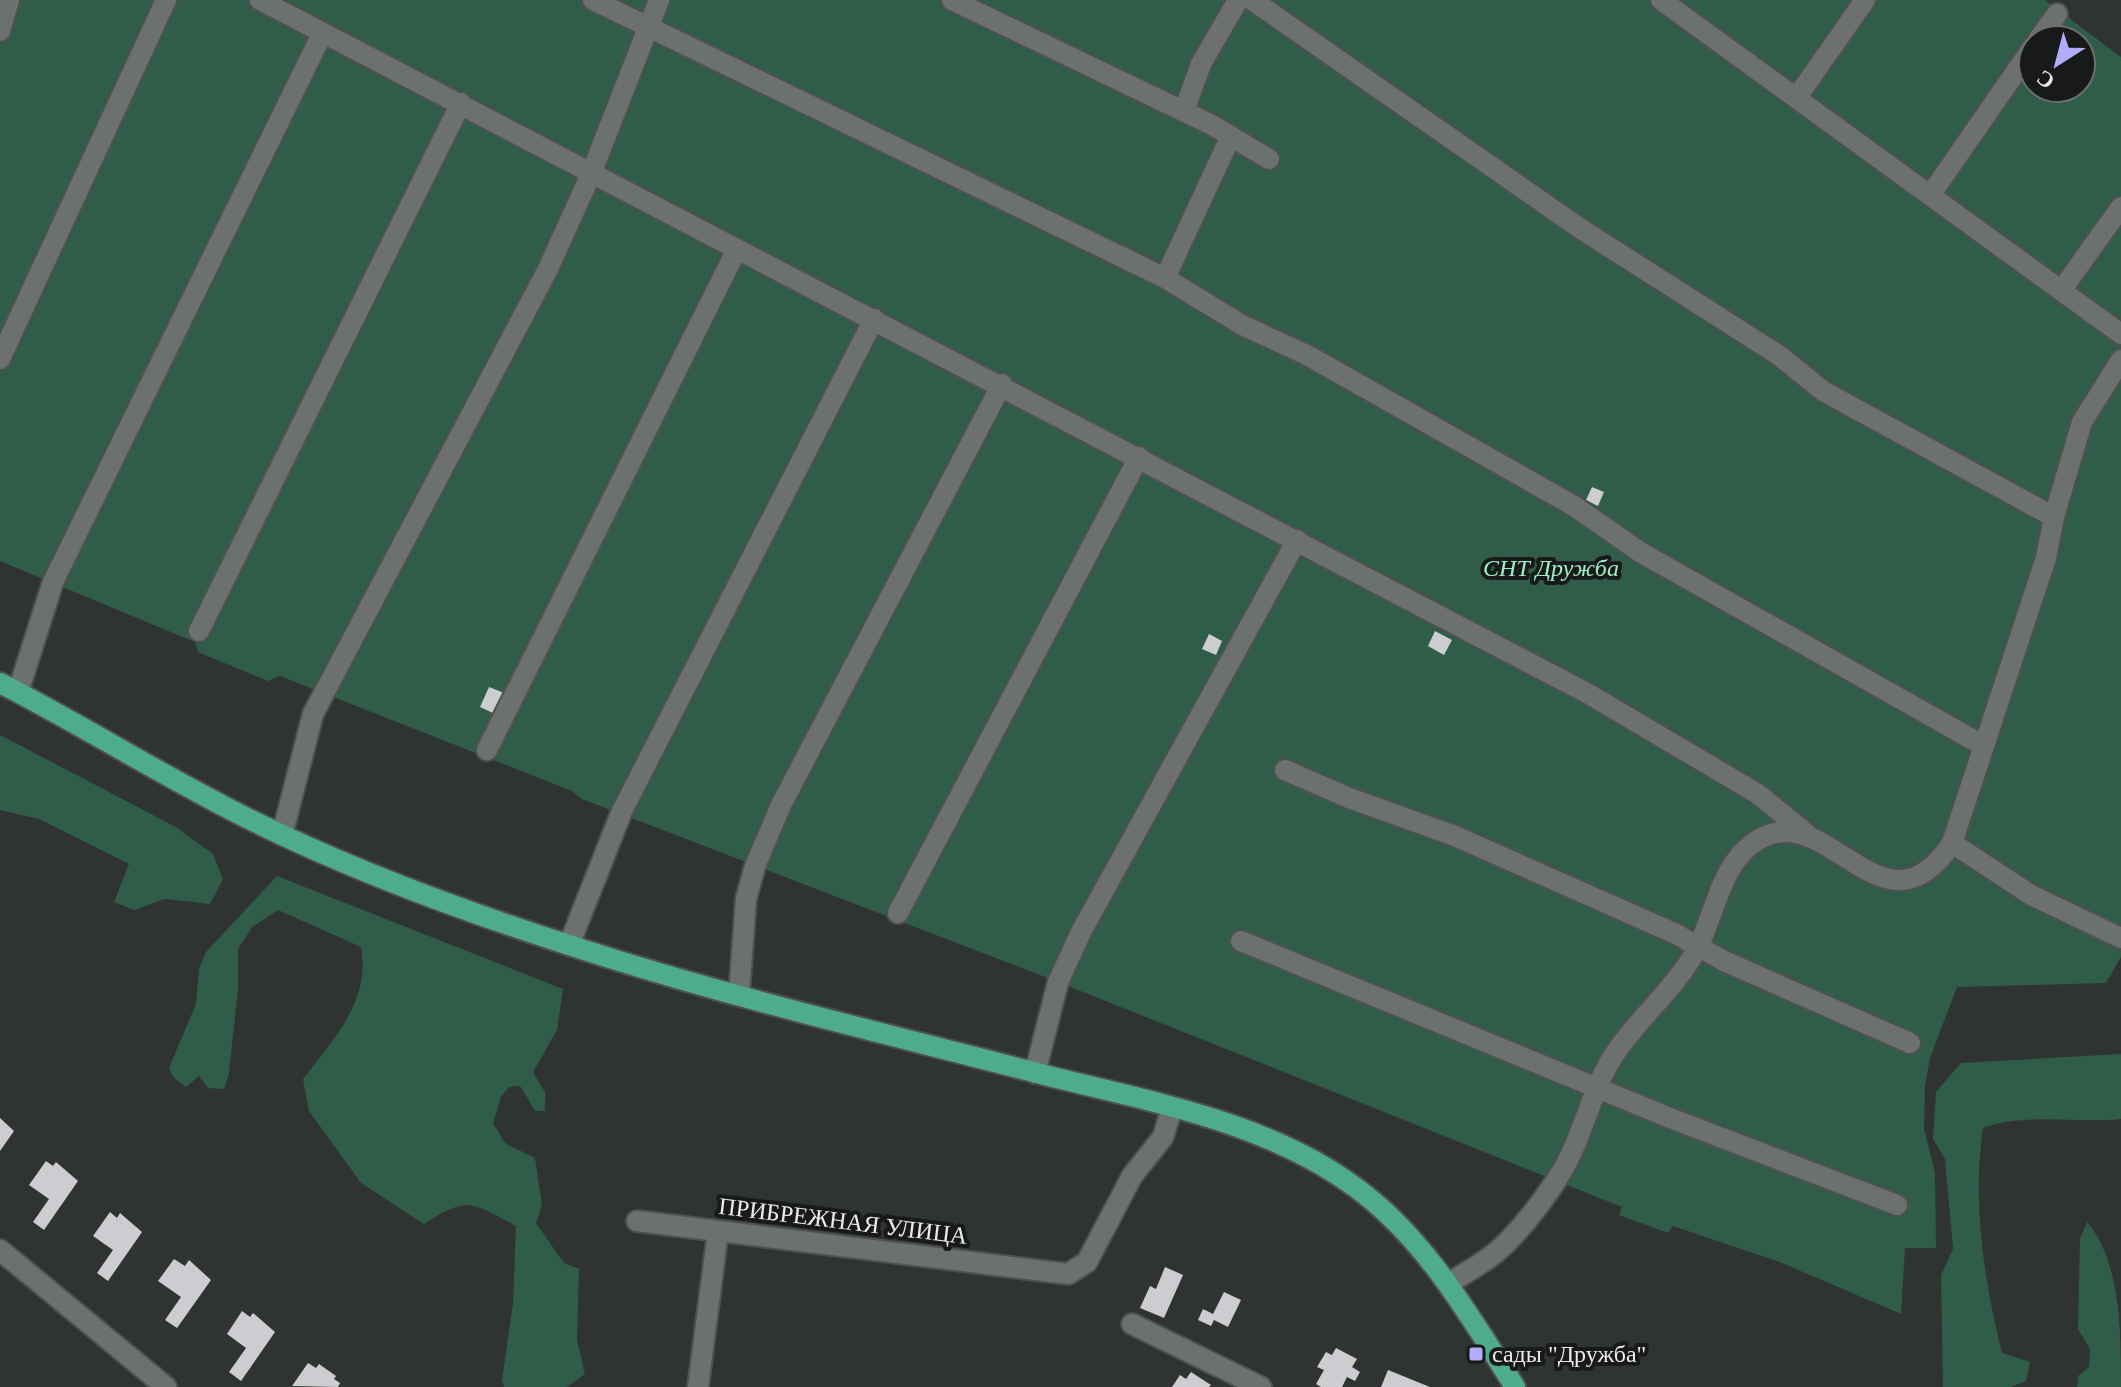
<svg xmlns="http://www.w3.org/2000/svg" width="2121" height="1387" viewBox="0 0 2121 1387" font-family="Georgia,serif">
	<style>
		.green { fill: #2f5d4a; fill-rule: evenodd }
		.building { fill: #cdccd1 }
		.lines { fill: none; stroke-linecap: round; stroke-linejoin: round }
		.minor-casing { stroke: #4e514f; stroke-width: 24 }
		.major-casing { stroke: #4e514f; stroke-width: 24 }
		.minor { stroke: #6c706e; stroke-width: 20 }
		.major { stroke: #4fac8a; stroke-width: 20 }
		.poi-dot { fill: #b3adf9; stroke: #181a19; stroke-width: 3 }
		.labels { text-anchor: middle; stroke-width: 8; stroke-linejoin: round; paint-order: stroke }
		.park-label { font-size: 24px; font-style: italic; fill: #9deec9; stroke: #181a19 }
		.street-label { font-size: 24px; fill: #e9ecea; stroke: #181a19 }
		.poi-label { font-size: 24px; fill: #e9ecea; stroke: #181a19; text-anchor: start }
	</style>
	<rect width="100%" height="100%" fill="#2f3331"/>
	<!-- green -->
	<g class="green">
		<path d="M 0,0 L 2045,0 L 2121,57 L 2121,957 L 2106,983 L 1957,987 L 1930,1058 L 1925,1086 L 1924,1128 L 1935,1173 L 1936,1248 L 1905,1248 L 1901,1314 L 1782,1263 L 1673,1226 L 1668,1233 L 1619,1215 L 1622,1207 L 1058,982 L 582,799 L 572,791 L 280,676 L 268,681 L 198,652 L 195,642 L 0,561 ZM 2033,40 L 2081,40 L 2081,88 L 2033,88 Z"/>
		<polygon points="0,735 176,827 213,854 223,879 210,904 165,899 134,910 114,902 129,864 39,819 0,810"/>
		<path d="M 277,876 L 563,989 L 557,1030 L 533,1072 L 545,1092 L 545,1111 L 535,1111 L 520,1086 L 509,1087 L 501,1097 L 493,1123 L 505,1143 L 535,1158 L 542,1205 L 536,1223 L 564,1263 L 579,1269 L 577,1340 L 585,1374 L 567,1387 L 504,1387 L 502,1380 L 513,1303 L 516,1226 C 472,1203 469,1195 424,1224 L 361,1183 L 309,1111 L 303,1079 C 334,1039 371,1000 361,947 L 278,910 L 252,927 L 238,949 L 238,988 L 229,1074 L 224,1089 L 208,1088 L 199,1076 L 186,1087 L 174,1078 L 169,1068 L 196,1004 L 199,969 L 206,952 Z"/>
		<path d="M 2121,1054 L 2121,1119 C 2075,1124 2026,1112 1983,1128 C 1972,1203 1984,1280 2002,1353 L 2030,1362 L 2026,1381 L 2011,1387 L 1943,1387 L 1941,1275 L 1953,1249 L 1945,1159 L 1933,1139 L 1936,1092 L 1961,1063 Z"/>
		<path d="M 2087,1222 C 2121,1262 2121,1332 2121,1387 L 2077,1387 L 2078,1376 L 2089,1367 L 2090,1349 L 2078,1329 L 2080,1239 Z"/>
	</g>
	<!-- building -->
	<g class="building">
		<polygon points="1592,487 1604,492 1598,506 1586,500"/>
		<polygon points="1435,631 1452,640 1444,655 1428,646"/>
		<polygon points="1209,634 1222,641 1216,655 1202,649"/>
		<polygon points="489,687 504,693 495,714 480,707"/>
		<polygon points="0,1118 14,1131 0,1151"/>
		<polygon points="46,1161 53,1166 56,1162 78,1181 44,1230 33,1222 49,1199 29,1185"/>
		<polygon points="110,1212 117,1218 120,1213 142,1232 108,1281 97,1273 113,1250 93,1236"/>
		<polygon points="174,1259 185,1266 189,1260 211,1280 177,1328 165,1320 181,1297 158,1281"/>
		<polygon points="1165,1267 1183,1275 1164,1318 1140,1308 1150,1286 1156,1289"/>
		<polygon points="1224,1292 1241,1300 1228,1327 1214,1320 1211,1326 1198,1320 1203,1309 1213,1314"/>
		<polygon points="242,1311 250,1317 253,1313 275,1332 241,1381 229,1372 246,1348 227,1334"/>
		<polygon points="1336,1348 1357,1359 1352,1367 1360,1372 1355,1381 1347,1377 1342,1387 1321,1387 1316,1384 1324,1370 1317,1367 1326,1352 1332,1355"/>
		<polygon points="308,1363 316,1368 319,1364 336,1376 334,1379 340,1383 338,1387 292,1386"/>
		<polygon points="1388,1370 1430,1387 1381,1387"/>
		<polygon points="1191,1372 1211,1385 1209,1387 1172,1387 1180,1375 1186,1379"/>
	</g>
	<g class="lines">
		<!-- minor casing -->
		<g class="minor-casing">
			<g id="minor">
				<polyline points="260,0 1587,693 1758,794 1807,834"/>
				<polyline points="593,0 1165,278 1242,325 1307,355 1574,506 1640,552 1984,746"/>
				<polyline points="952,0 1212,125 1269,159"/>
				<polyline points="1252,0 1581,229 1780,356 1823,391 2054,517"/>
				<polyline points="1661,0 2121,334"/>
				<polyline points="0,31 9,0"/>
				<polyline points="2038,40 2057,14"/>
				<polyline points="1797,97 1865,0"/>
				<polyline points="1184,111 1201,64 1238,0"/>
				<polyline points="1931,194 2033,47"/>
				<polyline points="1165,278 1231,136"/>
				<polyline points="2063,288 2121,207"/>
				<polyline points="0,359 166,0"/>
				<polyline points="199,631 461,103"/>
				<polyline points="18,692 53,582 322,34"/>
				<polyline points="487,750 736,251"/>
				<polyline points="1285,770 1349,798 1455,836 1676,934 1724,961 1910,1043"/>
				<polyline points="282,835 313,714 548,269 591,174 659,0"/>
				<polyline points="1952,843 2031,895 2121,938"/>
				<polyline points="898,913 1139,457"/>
				<polyline points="1241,941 1670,1118 1897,1205"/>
				<polyline points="569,945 622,811 874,319"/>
				<polyline points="739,995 746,899 755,866 781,805 1002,384"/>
				<polyline points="1035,1073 1058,982 1081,932 1297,540"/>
				<polyline points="637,1221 1068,1274 1087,1262 1132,1176 1163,1137 1172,1108"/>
				<polyline points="0,1250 166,1387"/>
				<path d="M 1448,1284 C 1463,1274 1480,1265 1494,1254 C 1520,1233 1557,1184 1571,1154 C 1587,1120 1596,1079 1618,1049 C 1643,1014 1676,987 1697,949 C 1713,918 1719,876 1744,851 C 1821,776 1879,953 1952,843 L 2046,558 L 2054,517 L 2082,422 L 2121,360"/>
				<polyline points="1132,1324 1261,1387"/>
				<polyline points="698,1387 718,1231"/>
			</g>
		</g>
		<!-- major casing -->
		<g class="major-casing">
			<path id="major" d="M 0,683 C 84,726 164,777 249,819 C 351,870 460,910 569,945 C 724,996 884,1033 1041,1074 C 1146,1101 1266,1121 1355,1187 C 1425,1238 1469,1315 1515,1387"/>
		</g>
		<!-- minor -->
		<use href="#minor" class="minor"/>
		<!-- major -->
		<use href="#major" class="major"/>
	</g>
	<!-- markers -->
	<rect class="poi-dot" x="1468" y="1346" width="16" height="16" rx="4"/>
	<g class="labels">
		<!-- park labels -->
		<g class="park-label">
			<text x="1551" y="576">СНТ Дружба</text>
		</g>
		<!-- street labels -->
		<g class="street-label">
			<text transform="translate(843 1221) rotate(7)" y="8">ПРИБРЕЖНАЯ УЛИЦА</text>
		</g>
		<!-- poi labels -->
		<g class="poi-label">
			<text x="1492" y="1362">сады "Дружба"</text>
		</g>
	</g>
	<!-- north arrow -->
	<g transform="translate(2057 64) rotate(216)"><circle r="38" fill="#181a19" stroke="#6c6e6d" stroke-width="2"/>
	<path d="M0-6L14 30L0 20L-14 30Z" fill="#b3adf9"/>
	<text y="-12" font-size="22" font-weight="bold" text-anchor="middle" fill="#e9ecea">С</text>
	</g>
</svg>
